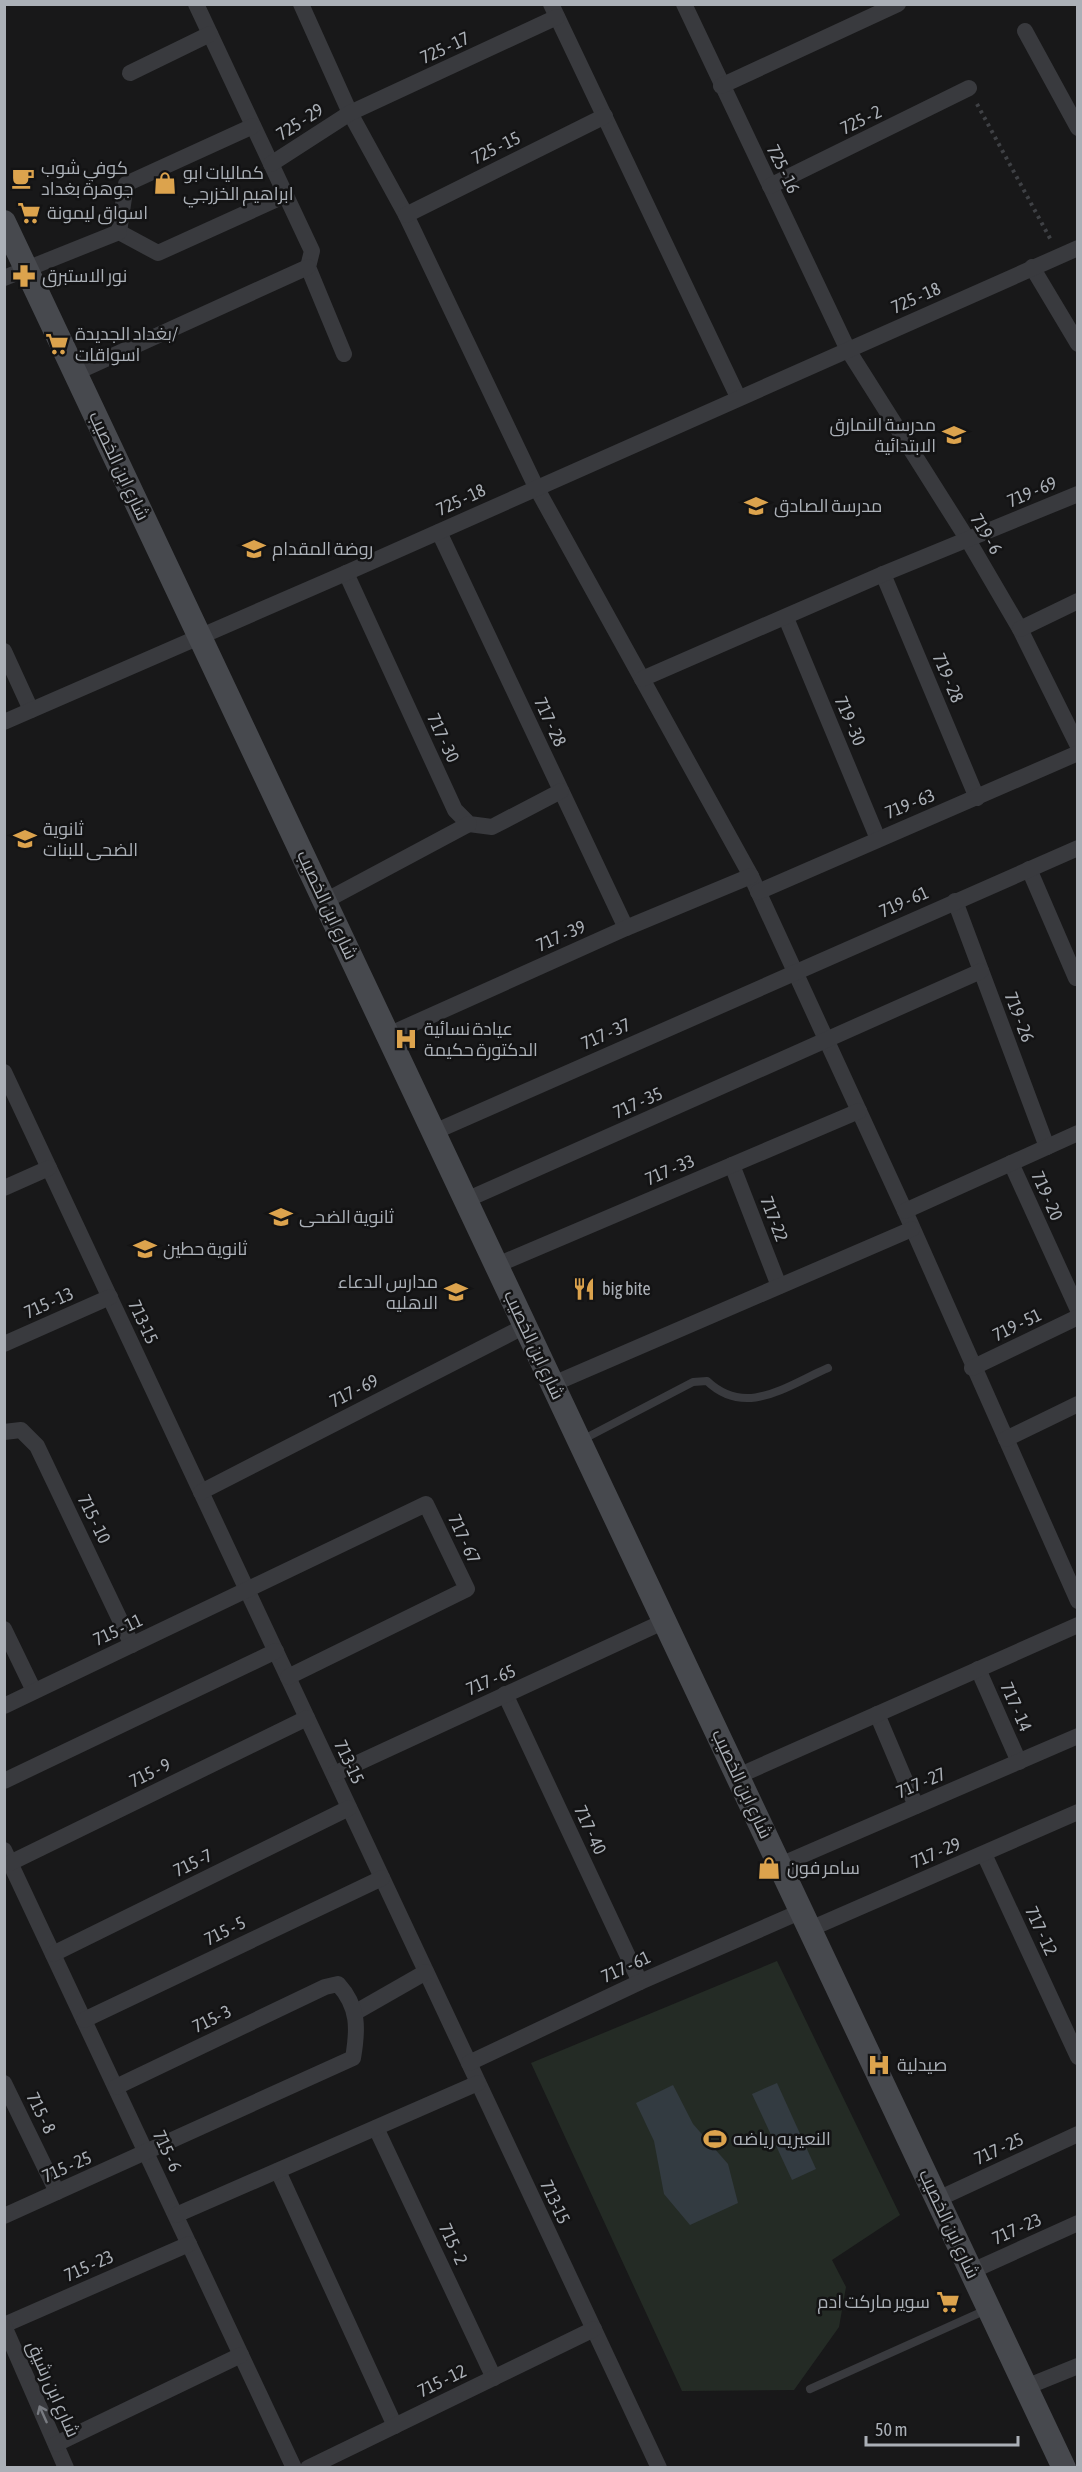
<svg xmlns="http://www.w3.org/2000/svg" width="1082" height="2472" viewBox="0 0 1082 2472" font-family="'Asap Condensed',Cairo,sans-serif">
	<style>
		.green { fill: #242b25 }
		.water { fill: #333b41 }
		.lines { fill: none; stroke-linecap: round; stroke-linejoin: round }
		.path { stroke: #3f4145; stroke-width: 4; stroke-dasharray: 3 4.5; stroke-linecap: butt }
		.lane { stroke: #393a3e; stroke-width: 8 }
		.street { stroke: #393a3e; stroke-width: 16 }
		.secondary { stroke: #47494e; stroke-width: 24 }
		.oneway { stroke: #787b81 }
		.labels { text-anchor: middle; stroke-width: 5; stroke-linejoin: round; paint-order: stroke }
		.street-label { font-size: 18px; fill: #abb0b7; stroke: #131314 }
		.poi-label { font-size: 18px; fill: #abb0b7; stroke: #131314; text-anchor: start }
	</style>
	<rect width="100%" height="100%" fill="#181819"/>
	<!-- green -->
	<polygon class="green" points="777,1961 900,2215 832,2260 846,2287 839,2327 794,2390 682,2391 531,2063"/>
	<!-- water -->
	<g class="water">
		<polygon points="777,2083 816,2169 792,2180 752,2094"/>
		<polygon points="673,2085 693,2124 728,2164 738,2203 690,2225 664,2194 654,2141 636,2103"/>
	</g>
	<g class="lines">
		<!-- path -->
		<polyline class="path" points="977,104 1052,242"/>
		<!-- lane -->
		<g class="lane">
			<path d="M 580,1441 L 693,1382 L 707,1381 C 746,1418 786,1386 828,1368"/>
			<polyline points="810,2389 986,2310"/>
		</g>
		<!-- street -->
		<g class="street">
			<polyline points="196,4 312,251 308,267 344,354"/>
			<polyline points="301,4 350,113 406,215 536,487 751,876 905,1211 1078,1601"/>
			<polyline points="551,4 738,397"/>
			<polyline points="684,4 848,350 968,540 1020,629 1078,746"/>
			<polyline points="1025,31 1078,128"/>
			<polyline points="130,73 210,34"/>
			<polyline points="721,86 898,4"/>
			<polyline points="253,126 126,184 119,232 158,253 286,195"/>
			<polyline points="271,164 350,113 557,17"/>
			<polyline points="770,186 969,88"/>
			<polyline points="406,215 605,116"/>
			<polyline points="1032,267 1078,344"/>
			<polyline points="4,278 119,232"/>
			<polyline points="75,373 308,267"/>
			<polyline points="439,532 626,928"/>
			<polyline points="346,573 455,810 469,824 492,827 561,791"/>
			<polyline points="883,574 977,798"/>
			<polyline points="786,618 878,839"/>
			<polyline points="1020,629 1078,601"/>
			<polyline points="4,651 31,710"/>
			<polyline points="642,679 883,574 1078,494"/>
			<polyline points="4,722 346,573 1078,248"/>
			<polyline points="1029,869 1076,978"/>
			<polyline points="758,892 1078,753"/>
			<polyline points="325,901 469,824"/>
			<polyline points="955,901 1047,1147"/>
			<polyline points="388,1035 626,928 751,876"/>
			<polyline points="4,1072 659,2468"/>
			<polyline points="434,1132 1078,848"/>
			<polyline points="1011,1163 1078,1310"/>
			<polyline points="732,1165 779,1286"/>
			<polyline points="4,1188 49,1168"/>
			<polyline points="466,1200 981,971"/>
			<polyline points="905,1211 1078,1133"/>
			<polyline points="497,1265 859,1111"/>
			<polyline points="4,1344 110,1297"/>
			<polyline points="972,1368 1078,1317"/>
			<polyline points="553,1384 912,1229"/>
			<polyline points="4,1432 21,1430 37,1446 132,1645"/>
			<polyline points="1006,1439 1078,1404"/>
			<polyline points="201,1492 525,1326"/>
			<polyline points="4,1629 34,1691"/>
			<polyline points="978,1669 1019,1762"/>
			<polyline points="505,1694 640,1982"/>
			<polyline points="4,1706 426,1504 467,1589 288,1677"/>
			<polyline points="877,1714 916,1806"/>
			<polyline points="334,1774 665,1621"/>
			<polyline points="738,1776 1078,1625"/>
			<polyline points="4,1781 276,1651"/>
			<polyline points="4,1850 294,2468"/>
			<polyline points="984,1854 1078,2057"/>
			<polyline points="10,1863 307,1718"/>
			<polyline points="780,1865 1078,1736"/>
			<polyline points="810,1929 1078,1812"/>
			<polyline points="53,1954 349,1808"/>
			<polyline points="356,2012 426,1972"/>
			<polyline points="84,2020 382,1878"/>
			<polyline points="469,2063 640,1982 802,1911"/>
			<polyline points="4,2083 57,2192"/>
			<polyline points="376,2128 494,2378"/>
			<polyline points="278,2171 395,2426"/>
			<polyline points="938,2199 1078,2134"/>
			<polyline points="176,2215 478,2083"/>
			<path d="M 4,2216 L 353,2058 C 358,2029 359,2007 338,1984 L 325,1987 L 116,2087"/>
			<polyline points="972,2271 1078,2223"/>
			<polyline points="4,2325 189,2244"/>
			<polyline points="4,2326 66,2468"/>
			<polyline points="1026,2387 1078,2366"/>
			<polyline points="56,2444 241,2355"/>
			<polyline points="308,2468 594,2329"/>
		</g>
		<!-- secondary -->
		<polyline class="secondary" points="4,222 1064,2468"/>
	</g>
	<!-- one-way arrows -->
	<defs><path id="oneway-shaft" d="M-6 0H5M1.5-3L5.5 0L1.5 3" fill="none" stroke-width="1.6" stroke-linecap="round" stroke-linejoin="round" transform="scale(1.5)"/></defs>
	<use class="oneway" href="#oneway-shaft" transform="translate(43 2414) rotate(-114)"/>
	<!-- icons -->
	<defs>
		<g id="cafe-bare" transform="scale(1.8)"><path d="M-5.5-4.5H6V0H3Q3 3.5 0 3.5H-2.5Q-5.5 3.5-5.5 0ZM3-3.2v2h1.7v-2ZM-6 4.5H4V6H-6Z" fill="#dca34d" stroke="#131314" stroke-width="2.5" paint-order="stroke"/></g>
		<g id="shop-bare" transform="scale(1.8)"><path d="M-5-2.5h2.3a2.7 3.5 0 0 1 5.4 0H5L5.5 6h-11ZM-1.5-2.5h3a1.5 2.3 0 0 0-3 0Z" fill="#dca34d" stroke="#131314" stroke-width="2.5" paint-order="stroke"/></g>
		<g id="supermarket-bare" transform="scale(1.8)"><path d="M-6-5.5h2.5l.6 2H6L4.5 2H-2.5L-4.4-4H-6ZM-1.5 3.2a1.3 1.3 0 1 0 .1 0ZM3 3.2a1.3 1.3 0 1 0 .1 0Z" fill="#dca34d" stroke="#131314" stroke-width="2.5" paint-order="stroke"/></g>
		<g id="pharmacy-bare" transform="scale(1.8)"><path d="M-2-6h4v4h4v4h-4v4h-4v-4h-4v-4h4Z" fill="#dca34d" stroke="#131314" stroke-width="2.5" paint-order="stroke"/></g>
		<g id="school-bare" transform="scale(1.8)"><path d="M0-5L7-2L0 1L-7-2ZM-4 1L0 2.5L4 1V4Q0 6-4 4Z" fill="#dca34d" stroke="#131314" stroke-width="2.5" paint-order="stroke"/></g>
		<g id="hospital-bare" transform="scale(1.8)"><path d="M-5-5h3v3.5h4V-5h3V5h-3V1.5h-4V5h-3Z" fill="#dca34d" stroke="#131314" stroke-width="2.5" paint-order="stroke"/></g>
		<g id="restaurant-bare" transform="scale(1.8)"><path d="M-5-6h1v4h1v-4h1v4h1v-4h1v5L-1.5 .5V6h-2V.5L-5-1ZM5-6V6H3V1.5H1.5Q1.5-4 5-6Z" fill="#dca34d" stroke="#131314" stroke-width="2.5" paint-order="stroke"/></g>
		<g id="stadium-bare" transform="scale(1.8)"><path d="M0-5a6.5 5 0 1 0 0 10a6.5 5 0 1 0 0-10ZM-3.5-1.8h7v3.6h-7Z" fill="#dca34d" stroke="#131314" stroke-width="2.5" paint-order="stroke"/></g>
	</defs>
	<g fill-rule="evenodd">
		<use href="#cafe-bare" x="23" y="178"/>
		<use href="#shop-bare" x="165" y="183"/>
		<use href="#supermarket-bare" x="29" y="213"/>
		<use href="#pharmacy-bare" x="24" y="276"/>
		<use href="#supermarket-bare" x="57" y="344"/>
		<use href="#school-bare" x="954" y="435"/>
		<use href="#school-bare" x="756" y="506"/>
		<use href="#school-bare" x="254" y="549"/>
		<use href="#school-bare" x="25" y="839"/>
		<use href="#hospital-bare" x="406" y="1039"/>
		<use href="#school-bare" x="281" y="1217"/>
		<use href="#school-bare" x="145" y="1249"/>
		<use href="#restaurant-bare" x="584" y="1289"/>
		<use href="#school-bare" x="456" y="1292"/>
		<use href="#shop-bare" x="769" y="1868"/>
		<use href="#hospital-bare" x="879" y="2065"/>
		<use href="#stadium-bare" x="715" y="2139"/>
		<use href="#supermarket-bare" x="948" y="2302"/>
	</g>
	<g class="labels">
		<!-- street labels -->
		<g class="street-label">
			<text transform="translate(445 48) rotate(-25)" y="6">725 - 17</text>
			<text transform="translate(861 120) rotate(-26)" y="6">725 - 2</text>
			<text transform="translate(300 122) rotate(-33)" y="6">725 - 29</text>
			<text transform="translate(496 148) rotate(-26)" y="6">725 - 15</text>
			<text transform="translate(783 169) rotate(64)" y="6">725 - 16</text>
			<text transform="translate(916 298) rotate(-24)" y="6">725 - 18</text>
			<text transform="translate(119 466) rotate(65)" y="6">شارع ابن الخصيب</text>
			<text transform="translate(1032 492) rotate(-23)" y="6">719 - 69</text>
			<text transform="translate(461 500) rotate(-25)" y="6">725 - 18</text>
			<text transform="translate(986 534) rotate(59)" y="6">719 - 6</text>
			<text transform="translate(948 678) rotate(67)" y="6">719 - 28</text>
			<text transform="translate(850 721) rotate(67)" y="6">719 - 30</text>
			<text transform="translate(550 722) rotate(65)" y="6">717 - 28</text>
			<text transform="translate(443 738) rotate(65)" y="6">717 - 30</text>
			<text transform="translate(910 804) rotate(-22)" y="6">719 - 63</text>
			<text transform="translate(904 902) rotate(-24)" y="6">719 - 61</text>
			<text transform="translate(327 905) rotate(65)" y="6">شارع ابن الخصيب</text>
			<text transform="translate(561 936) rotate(-24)" y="6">717 - 39</text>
			<text transform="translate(1019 1017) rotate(69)" y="6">719 - 26</text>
			<text transform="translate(606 1034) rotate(-24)" y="6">717 - 37</text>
			<text transform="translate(638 1103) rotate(-24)" y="6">717 - 35</text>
			<text transform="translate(670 1170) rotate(-23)" y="6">717 - 33</text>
			<text transform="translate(1047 1196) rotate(66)" y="6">719 - 20</text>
			<text transform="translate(774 1219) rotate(69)" y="6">717-22</text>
			<text transform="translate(49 1303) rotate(-24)" y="6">715 - 13</text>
			<text transform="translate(143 1322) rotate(65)" y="6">713-15</text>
			<text transform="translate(1017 1325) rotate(-26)" y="6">719 - 51</text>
			<text transform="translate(534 1345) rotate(65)" y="6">شارع ابن الخصيب</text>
			<text transform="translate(354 1391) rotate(-27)" y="6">717 - 69</text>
			<text transform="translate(94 1519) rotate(64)" y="6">715 - 10</text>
			<text transform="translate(464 1539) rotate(65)" y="6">717 - 67</text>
			<text transform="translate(118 1630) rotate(-25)" y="6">715 - 11</text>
			<text transform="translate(491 1680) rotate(-23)" y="6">717 - 65</text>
			<text transform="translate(1016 1707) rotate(66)" y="6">717 - 14</text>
			<text transform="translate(349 1762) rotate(65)" y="6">713-15</text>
			<text transform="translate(150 1773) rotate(-26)" y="6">715 - 9</text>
			<text transform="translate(921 1783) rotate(-23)" y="6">717 - 27</text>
			<text transform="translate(742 1784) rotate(65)" y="6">شارع ابن الخصيب</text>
			<text transform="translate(590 1830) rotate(65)" y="6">717 - 40</text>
			<text transform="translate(936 1853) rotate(-23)" y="6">717 - 29</text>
			<text transform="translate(193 1863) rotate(-26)" y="6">715 -7</text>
			<text transform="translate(225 1931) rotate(-26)" y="6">715 - 5</text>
			<text transform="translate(1041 1931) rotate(65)" y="6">717 - 12</text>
			<text transform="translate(626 1967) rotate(-25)" y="6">717 - 61</text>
			<text transform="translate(212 2019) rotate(-26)" y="6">715- 3</text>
			<text transform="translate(41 2113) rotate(64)" y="6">715 - 8</text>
			<text transform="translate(999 2149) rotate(-25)" y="6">717 - 25</text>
			<text transform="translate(167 2151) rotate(65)" y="6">715 - 6</text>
			<text transform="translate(67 2167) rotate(-24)" y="6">715 - 25</text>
			<text transform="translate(555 2202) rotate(65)" y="6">713-15</text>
			<text transform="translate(949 2224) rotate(65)" y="6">شارع ابن الخصيب</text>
			<text transform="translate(1017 2229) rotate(-24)" y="6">717 - 23</text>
			<text transform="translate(453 2244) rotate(65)" y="6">715 - 2</text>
			<text transform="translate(89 2266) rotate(-24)" y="6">715 - 23</text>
			<text transform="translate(442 2381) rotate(-26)" y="6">715 - 12</text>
			<text transform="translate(53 2389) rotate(66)" y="6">شارع ابن رشيق</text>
		</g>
		<!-- poi labels -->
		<g class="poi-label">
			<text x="41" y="174">كوفي شوب<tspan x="41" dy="21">جوهرة بغداد</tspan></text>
			<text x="183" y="179">كماليات ابو<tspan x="183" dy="21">ابراهيم الخزرجي</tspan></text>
			<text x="47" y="219">اسواق ليمونة</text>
			<text x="42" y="282">نور الاستبرق</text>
			<text x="75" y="340">بغداد الجديدة/<tspan x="75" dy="21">اسواقات</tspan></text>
			<text x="936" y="431" text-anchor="end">مدرسة النمارق<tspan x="936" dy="21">الابتدائية</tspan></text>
			<text x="774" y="512">مدرسة الصادق</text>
			<text x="272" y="555">روضة المقدام</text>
			<text x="43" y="835">ثانوية<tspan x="43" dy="21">الضحى للبنات</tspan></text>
			<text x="424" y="1035">عيادة نسائية<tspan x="424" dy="21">الدكتورة حكيمة</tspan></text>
			<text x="299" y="1223">ثانوية الضحى</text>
			<text x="163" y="1255">ثانوية حطين</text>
			<text x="438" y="1288" text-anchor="end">مدارس الدعاء<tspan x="438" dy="21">الاهليه</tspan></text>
			<text x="602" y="1295">big bite</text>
			<text x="787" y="1874">سامر فون</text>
			<text x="897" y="2071">صيدلية</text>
			<text x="733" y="2145">النعيريه رياضه</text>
			<text x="930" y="2308" text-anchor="end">سوير ماركت ادم</text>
		</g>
	</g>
	<!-- border -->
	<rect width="1082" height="2472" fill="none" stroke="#abb0b7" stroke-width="12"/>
	<!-- scale -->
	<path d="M866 2436v9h152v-9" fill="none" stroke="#abb0b7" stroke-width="3"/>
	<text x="875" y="2436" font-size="18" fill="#abb0b7" stroke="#131314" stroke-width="4.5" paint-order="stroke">50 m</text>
</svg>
